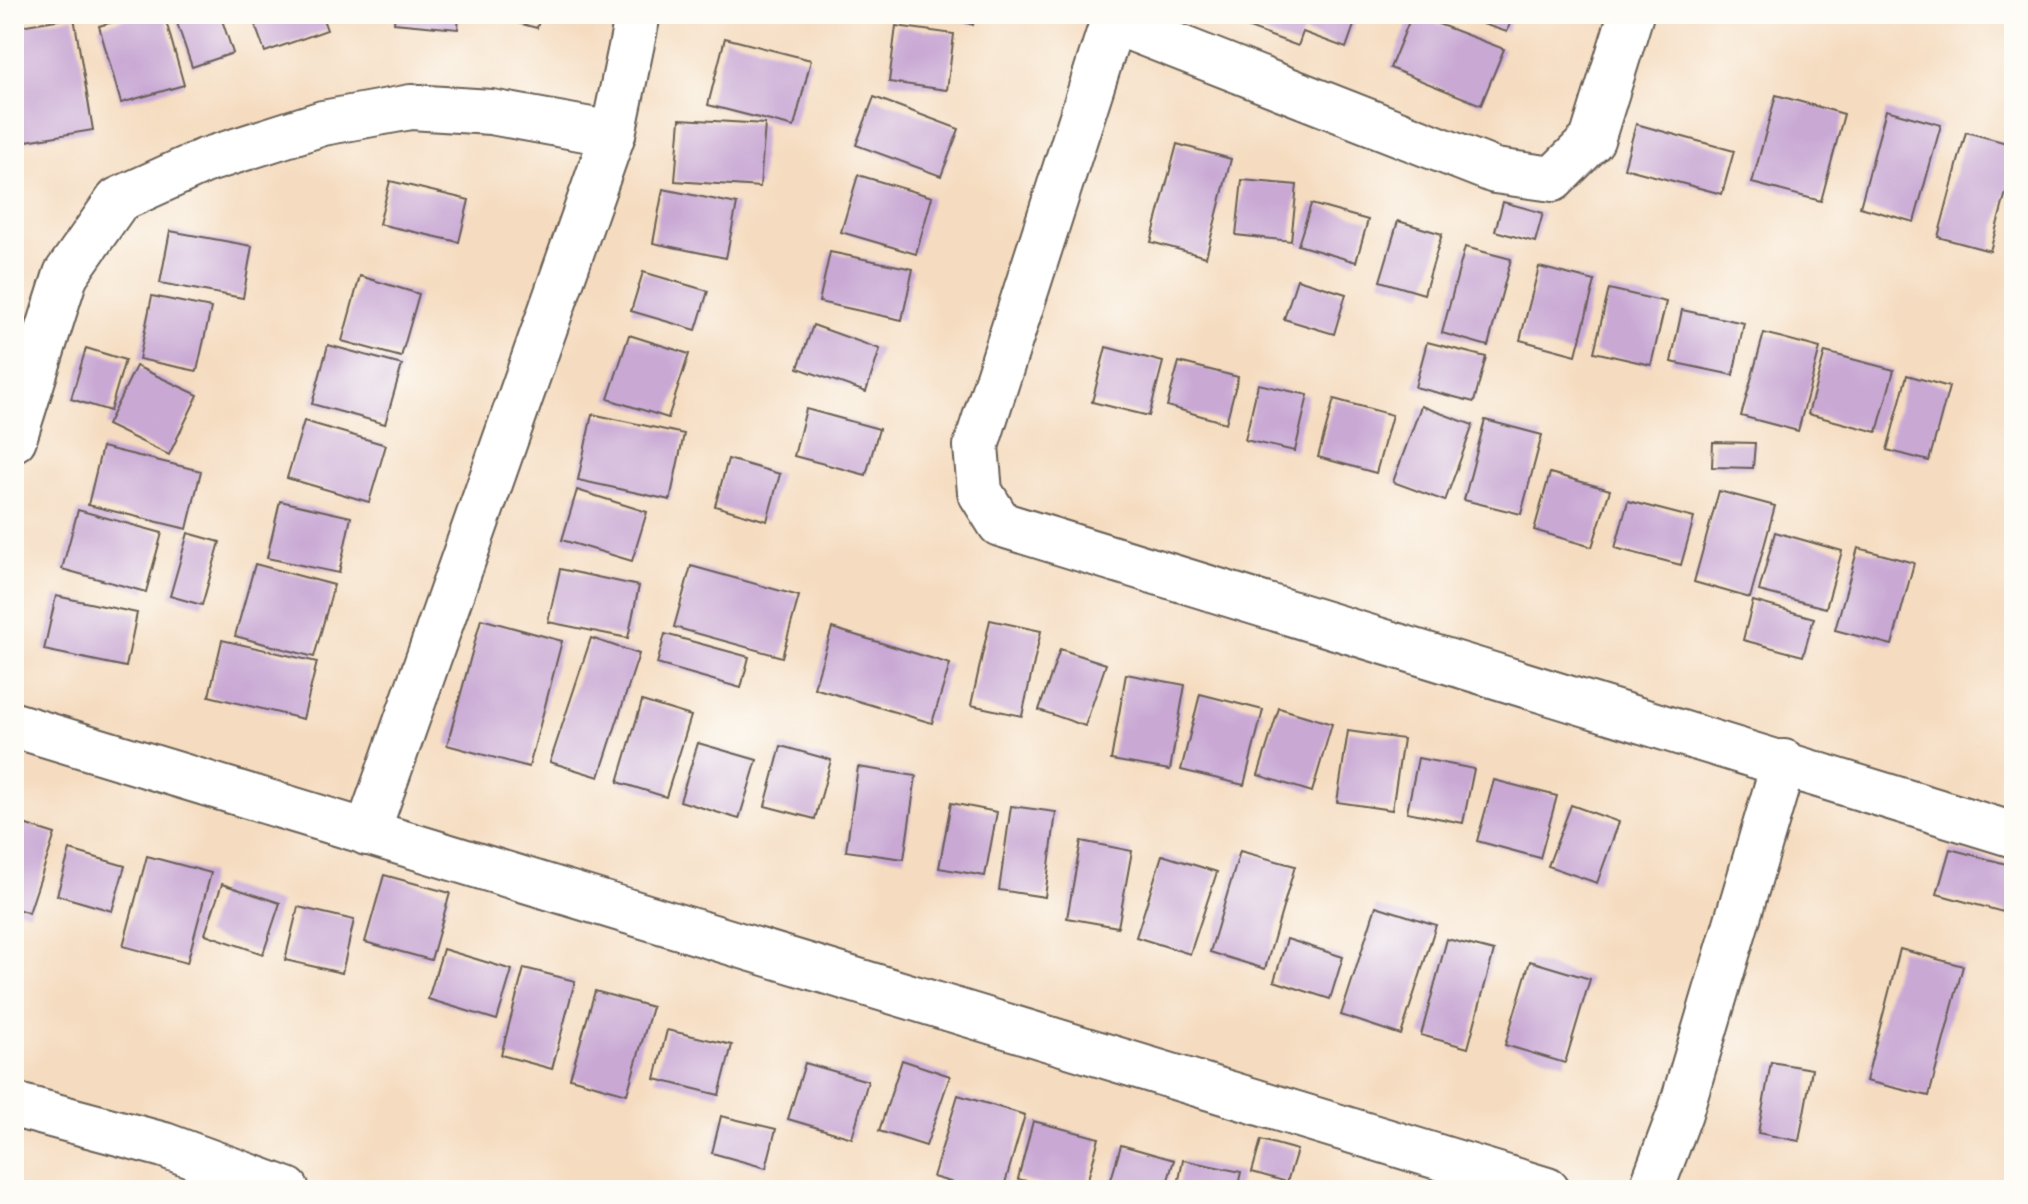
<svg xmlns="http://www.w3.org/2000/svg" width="2028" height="1204" viewBox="0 0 2028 1204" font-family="'Old Standard TT',serif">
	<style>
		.building { fill: #c9a9d4 }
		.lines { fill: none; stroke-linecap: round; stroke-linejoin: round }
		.minor-casing { stroke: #685f55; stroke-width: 48 }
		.minor { stroke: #fff; stroke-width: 44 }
	</style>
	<rect width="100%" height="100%" fill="#fdfcf7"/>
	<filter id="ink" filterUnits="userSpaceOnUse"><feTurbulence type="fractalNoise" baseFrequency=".0125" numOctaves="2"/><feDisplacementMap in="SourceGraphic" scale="16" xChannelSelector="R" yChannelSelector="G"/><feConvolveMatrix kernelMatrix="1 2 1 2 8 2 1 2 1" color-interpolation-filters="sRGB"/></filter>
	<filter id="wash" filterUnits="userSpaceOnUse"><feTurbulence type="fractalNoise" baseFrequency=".006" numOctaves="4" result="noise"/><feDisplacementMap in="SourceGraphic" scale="32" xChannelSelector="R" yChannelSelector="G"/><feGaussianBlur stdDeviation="1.8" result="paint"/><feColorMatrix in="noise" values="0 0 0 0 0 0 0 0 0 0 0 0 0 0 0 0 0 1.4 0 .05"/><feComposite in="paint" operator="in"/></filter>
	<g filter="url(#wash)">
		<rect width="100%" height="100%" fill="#f5dcc0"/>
		<g id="blocks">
			<!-- building -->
			<g class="building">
				<polygon points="140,14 164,14 184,85 121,103 99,26"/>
				<polygon points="174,14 220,14 233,53 192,67"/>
				<polygon points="251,14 321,14 327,30 265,52"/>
				<polygon points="395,14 459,14 458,29 394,23"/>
				<polygon points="484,14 541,14 537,28"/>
				<polygon points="941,14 976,14 973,25"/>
				<polygon points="1255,14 1358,14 1346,48 1303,32 1298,46 1249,28"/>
				<polygon points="1412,14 1504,49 1481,105 1390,68"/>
				<polygon points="1453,14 1513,14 1507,32"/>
				<polygon points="74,17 93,130 14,143 14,27"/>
				<polygon points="896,26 954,34 947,90 889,82"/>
				<polygon points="725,38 811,60 794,127 708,105"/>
				<polygon points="1776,95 1844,114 1821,201 1752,183"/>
				<polygon points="874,97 959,129 941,176 856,145"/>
				<polygon points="1886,110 1941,125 1914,222 1860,207"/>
				<polygon points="680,119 765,124 760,187 675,181"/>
				<polygon points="1636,124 1734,151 1722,194 1624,168"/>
				<polygon points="1966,132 2014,145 2014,163 1990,251 1938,237"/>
				<polygon points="1177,144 1231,159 1206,257 1151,242"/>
				<polygon points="858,175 932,197 916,254 841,232"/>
				<polygon points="1242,180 1297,185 1291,241 1236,235"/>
				<polygon points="390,181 469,200 459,242 379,224"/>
				<polygon points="663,189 737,204 726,258 653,243"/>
				<polygon points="1503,202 1543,213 1535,242 1495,231"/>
				<polygon points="1311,204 1368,220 1356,262 1298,245"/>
				<polygon points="1398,221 1442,234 1424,294 1380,281"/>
				<polygon points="170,231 252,246 243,298 160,283"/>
				<polygon points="1465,247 1511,259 1488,346 1442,333"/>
				<polygon points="830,252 913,269 902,320 819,302"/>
				<polygon points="1539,267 1595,281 1576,355 1520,340"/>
				<polygon points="643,272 708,291 696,330 631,311"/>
				<polygon points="360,276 419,294 401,357 342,341"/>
				<polygon points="1297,279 1346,294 1334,334 1284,319"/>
				<polygon points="1609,289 1666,302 1651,365 1594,352"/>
				<polygon points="152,296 211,308 197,371 139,359"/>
				<polygon points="1682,310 1744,323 1733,375 1671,362"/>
				<polygon points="813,325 880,349 866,392 798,368"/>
				<polygon points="1764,333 1820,348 1798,431 1741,416"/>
				<polygon points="629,335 689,354 668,418 608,399"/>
				<polygon points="1427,342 1486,357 1474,402 1415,387"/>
				<polygon points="328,345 402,365 385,424 312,404"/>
				<polygon points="1106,347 1163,362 1149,416 1092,402"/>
				<polygon points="86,348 125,360 110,411 71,399"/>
				<polygon points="1825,352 1894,370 1877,432 1808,414"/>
				<polygon points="1179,362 1238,377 1226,423 1167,406"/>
				<polygon points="136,366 198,395 169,455 107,425"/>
				<polygon points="1907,375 1949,387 1929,461 1887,450"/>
				<polygon points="1258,384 1308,395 1295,451 1245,440"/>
				<polygon points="1334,399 1392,415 1376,473 1318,457"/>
				<polygon points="1421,406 1473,425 1445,501 1393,482"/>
				<polygon points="806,409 879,429 866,475 794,456"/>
				<polygon points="592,414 684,434 670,500 578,480"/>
				<polygon points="1485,420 1542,435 1521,514 1464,500"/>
				<polygon points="304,421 386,445 369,502 287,478"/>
				<polygon points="1713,442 1755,443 1753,468 1712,467"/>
				<polygon points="102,447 201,471 187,529 88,505"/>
				<polygon points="728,459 780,474 767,521 715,506"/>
				<polygon points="1550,473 1610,490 1592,547 1534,530"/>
				<polygon points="577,490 647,512 632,561 562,540"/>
				<polygon points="1719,491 1775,506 1750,598 1694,582"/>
				<polygon points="280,501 351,517 339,573 267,558"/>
				<polygon points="1628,501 1694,518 1681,565 1615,548"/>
				<polygon points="78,510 162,533 146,592 62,569"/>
				<polygon points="1775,532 1842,551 1826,608 1759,591"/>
				<polygon points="188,533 220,542 202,605 170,596"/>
				<polygon points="1858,548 1914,563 1892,645 1835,630"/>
				<polygon points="255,564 334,585 314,657 235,636"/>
				<polygon points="691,566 799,596 782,657 674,627"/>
				<polygon points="560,569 639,586 628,638 548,622"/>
				<polygon points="56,596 137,613 126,667 44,650"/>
				<polygon points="1753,601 1814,618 1803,656 1743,640"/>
				<polygon points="481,619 562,641 529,767 447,745"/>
				<polygon points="990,620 1041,631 1022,716 971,705"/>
				<polygon points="832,628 950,664 932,723 814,688"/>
				<polygon points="665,634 749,657 741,688 657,664"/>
				<polygon points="591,638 639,654 599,777 550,762"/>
				<polygon points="222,640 317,662 303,719 209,696"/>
				<polygon points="1060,649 1106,664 1085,726 1039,710"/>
				<polygon points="1126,674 1185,685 1170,770 1111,760"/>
				<polygon points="1200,694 1263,710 1244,785 1181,770"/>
				<polygon points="642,701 691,716 666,797 618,782"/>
				<polygon points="1279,708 1332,724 1312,792 1258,775"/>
				<polygon points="1348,731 1403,739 1392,810 1337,802"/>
				<polygon points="698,743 757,760 739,819 680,801"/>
				<polygon points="781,746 831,760 815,819 765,806"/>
				<polygon points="1418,758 1474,769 1463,823 1407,812"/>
				<polygon points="858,767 916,776 904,859 846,851"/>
				<polygon points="1494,780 1557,796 1540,858 1477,841"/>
				<polygon points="951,803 997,812 985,876 939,868"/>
				<polygon points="1571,805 1619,822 1597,883 1548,866"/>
				<polygon points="1011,806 1056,812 1045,897 999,890"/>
				<polygon points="14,821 55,834 29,913 14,908"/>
				<polygon points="1081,841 1132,851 1118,927 1067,918"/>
				<polygon points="1950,849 2014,866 2014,915 1937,894"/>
				<polygon points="70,850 125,866 112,911 57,895"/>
				<polygon points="1240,851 1295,866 1265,969 1210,952"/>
				<polygon points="1162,855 1217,872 1190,954 1136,937"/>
				<polygon points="147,856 211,873 187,963 123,946"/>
				<polygon points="384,875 450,893 431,960 365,942"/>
				<polygon points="222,884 280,903 263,954 205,934"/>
				<polygon points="1376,906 1436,925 1401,1035 1341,1015"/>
				<polygon points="298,907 354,920 342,973 285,960"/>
				<polygon points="1287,939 1343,957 1330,999 1274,981"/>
				<polygon points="1447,939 1494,951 1468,1048 1421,1035"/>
				<polygon points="443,949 512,970 497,1020 428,999"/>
				<polygon points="1900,949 1963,966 1929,1096 1866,1081"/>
				<polygon points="1530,961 1590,979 1565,1063 1505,1045"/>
				<polygon points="524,968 575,981 552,1069 501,1055"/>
				<polygon points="595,991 652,1007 627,1094 570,1078"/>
				<polygon points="667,1030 732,1045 719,1095 655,1079"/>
				<polygon points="902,1060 950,1076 926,1146 879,1131"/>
				<polygon points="1771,1062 1812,1069 1799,1141 1758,1133"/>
				<polygon points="805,1063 868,1081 852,1138 788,1119"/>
				<polygon points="958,1095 1025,1115 1003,1190 978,1190 933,1177"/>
				<polygon points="721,1116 776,1129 766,1168 712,1153"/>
				<polygon points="1033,1121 1099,1138 1085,1190 1061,1190 1018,1179"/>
				<polygon points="1261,1140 1297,1150 1287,1182 1252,1172"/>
				<polygon points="1121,1145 1174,1160 1165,1190 1108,1190"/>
				<polygon points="1183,1160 1241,1172 1237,1190 1177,1190"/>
			</g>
		</g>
	</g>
	<g filter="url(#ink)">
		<use href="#blocks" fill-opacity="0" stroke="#685f55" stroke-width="2"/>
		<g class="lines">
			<!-- minor casing -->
			<g class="minor-casing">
				<g id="minor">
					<polyline points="1115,14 976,446 980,492 1000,524 2014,835"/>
					<polyline points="1112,21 1495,171 1553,179 1592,140 1631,14"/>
					<polyline points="14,439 66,274 118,200 204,161 323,123 411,107 491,112 613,134"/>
					<polyline points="14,725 1547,1190"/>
					<polyline points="367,833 613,134 638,14"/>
					<polyline points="14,1105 164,1145 287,1190"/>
					<polyline points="1651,1190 1680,1113 1784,762"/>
				</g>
			</g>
			<!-- minor -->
			<use href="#minor" class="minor"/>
		</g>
	</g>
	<!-- margin -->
	<rect width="2028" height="1204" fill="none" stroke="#fdfcf7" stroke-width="48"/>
</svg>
